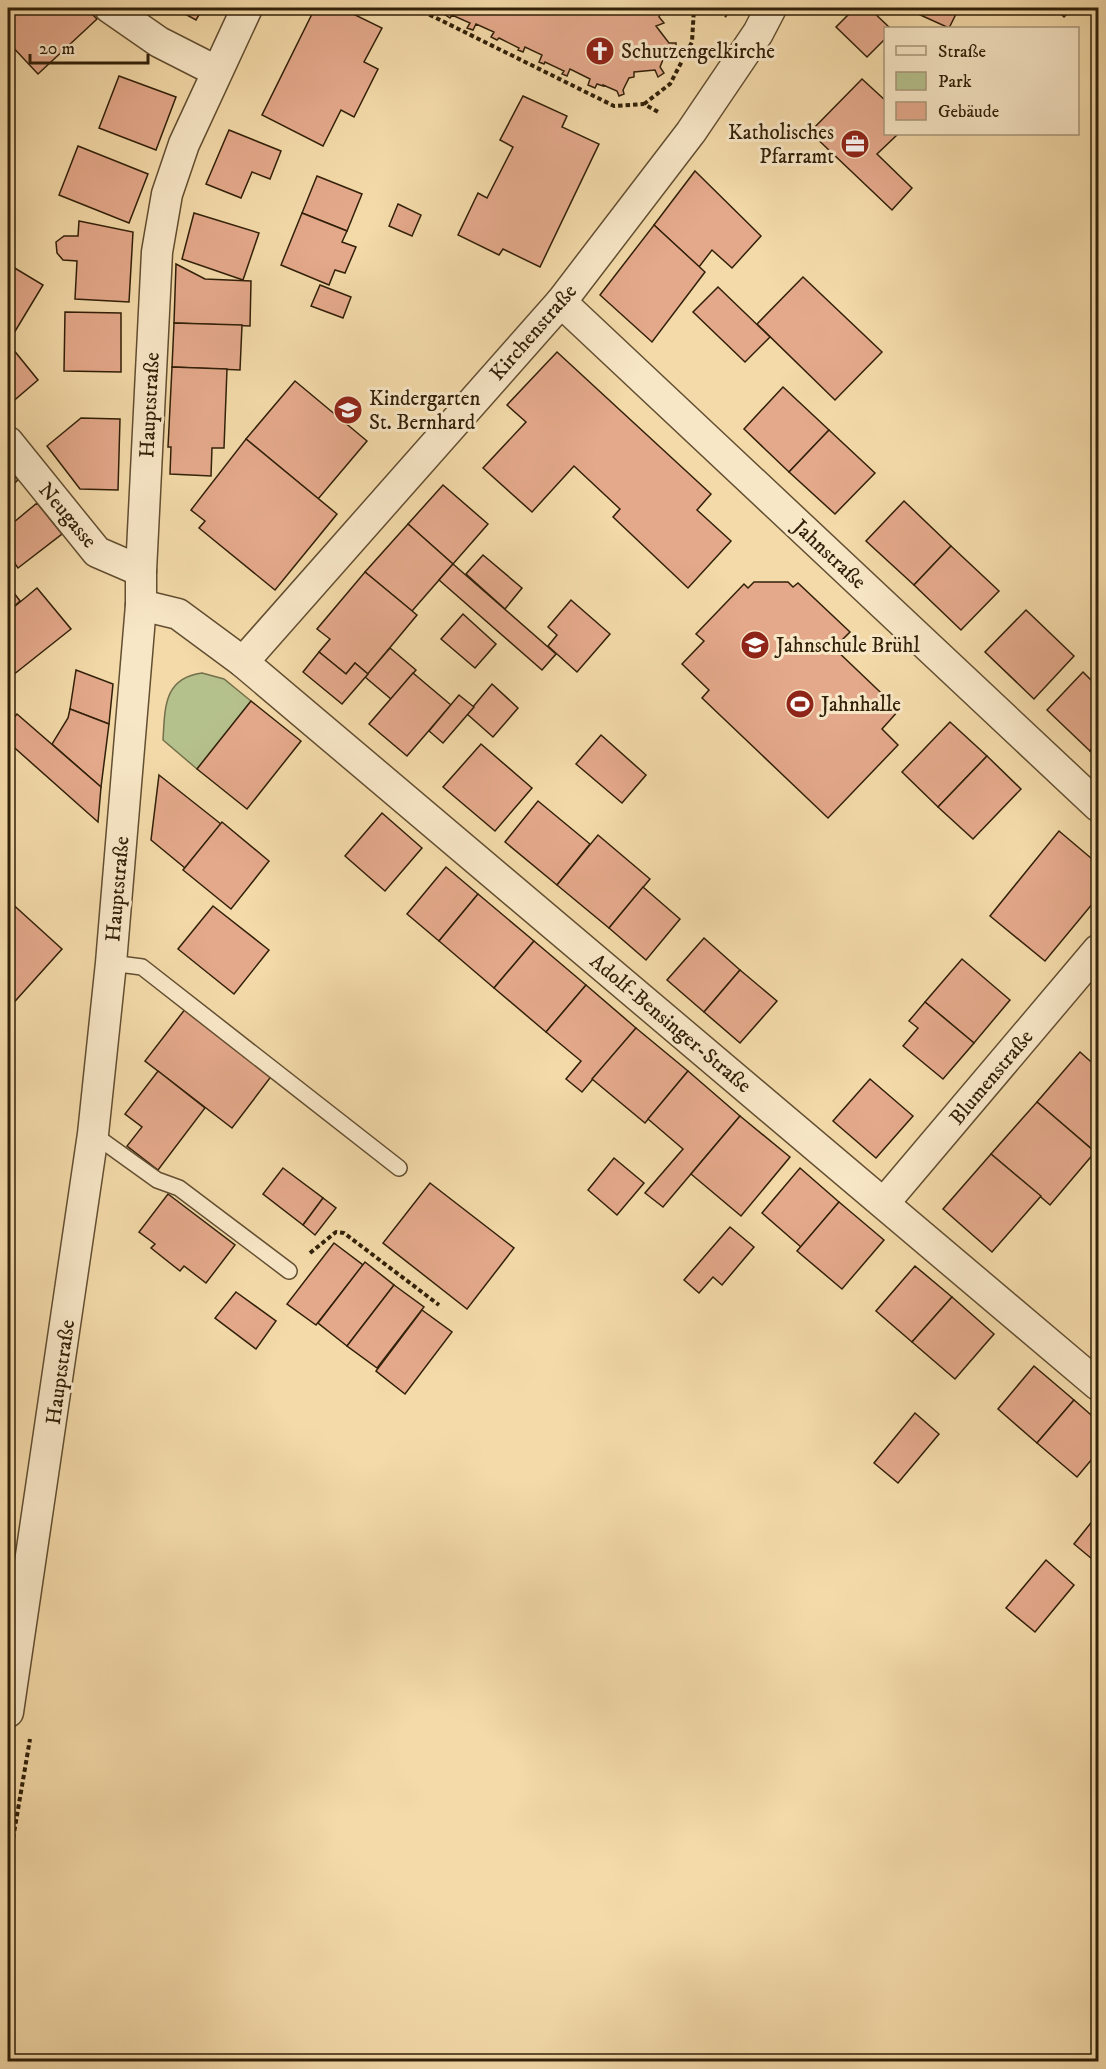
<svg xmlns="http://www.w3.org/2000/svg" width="1106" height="2069" viewBox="0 0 1106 2069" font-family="'IM FELL DW Pica',serif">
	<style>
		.green { fill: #b5c18d; stroke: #73704b; stroke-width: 1.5 }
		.building { fill: #e4a98b; stroke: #312009; stroke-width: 1.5 }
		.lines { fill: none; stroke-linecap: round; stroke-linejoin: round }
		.lane-casing { stroke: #624e31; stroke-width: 18 }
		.street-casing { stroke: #624e31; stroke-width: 33 }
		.path { stroke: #312009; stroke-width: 4; stroke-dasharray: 4.5 3; stroke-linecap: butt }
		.lane { stroke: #f8e7c7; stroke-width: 15 }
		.street { stroke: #f8e7c7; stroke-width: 30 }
		.labels { text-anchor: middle; stroke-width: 6; stroke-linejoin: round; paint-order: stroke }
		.poi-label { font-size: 21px; fill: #312009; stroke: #f8e7c7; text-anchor: start }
		.street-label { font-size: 21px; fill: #312009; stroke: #f8e7c7 }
	</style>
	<rect width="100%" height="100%" fill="#f4daa9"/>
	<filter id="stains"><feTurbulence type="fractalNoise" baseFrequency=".00333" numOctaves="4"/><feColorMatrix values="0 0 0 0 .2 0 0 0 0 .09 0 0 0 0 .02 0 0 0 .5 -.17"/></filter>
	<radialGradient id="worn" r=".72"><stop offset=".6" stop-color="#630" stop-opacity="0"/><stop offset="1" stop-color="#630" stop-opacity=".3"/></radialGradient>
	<!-- green -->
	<path class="green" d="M 202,673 L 224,679 L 251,701 L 197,769 L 163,740 C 165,709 163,678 202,673 Z"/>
	<!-- building -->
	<g class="building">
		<polygon points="12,8 86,8 97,19 38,74 8,42 8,11"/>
		<polygon points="174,8 203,8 196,20"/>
		<polygon points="315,8 341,8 382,28 364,62 378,69 354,117 341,110 323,146 262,115"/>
		<polygon points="447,8 663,8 659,17 664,23 656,26 669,43 676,43 676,50 667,50 660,67 664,73 658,77 655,70 634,72 634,77 629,78 623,90 624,94 619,96 617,91 603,85 603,86 597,84 595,88 588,85 590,79 570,69 567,76 562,74 564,71 545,62 544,64 539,62 542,55 525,47 523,52 518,50 519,48 499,38 497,40 491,37 494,32 476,24 473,30 467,28 470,23 452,15 450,18 444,14"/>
		<polygon points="855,8 869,8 890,28 886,28 886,38 867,57 836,27"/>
		<polygon points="905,8 959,8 949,28"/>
		<polygon points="1055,8 1073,8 1064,17"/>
		<polygon points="119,76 176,97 156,150 99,128"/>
		<polygon points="862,79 886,101 886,134 898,134 877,154 912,188 892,210 810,132"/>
		<polygon points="523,96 567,116 562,127 599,144 540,267 503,249 499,255 458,235 478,193 487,198 513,147 500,140"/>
		<polygon points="229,130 281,151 270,179 252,172 241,198 206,184"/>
		<polygon points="78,146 148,174 129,223 59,195"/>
		<polygon points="695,171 761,236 732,268 712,250 699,267 654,225"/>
		<polygon points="317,176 362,194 347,231 302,213"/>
		<polygon points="398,204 421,215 412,236 389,226"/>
		<polygon points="194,213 259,233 243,280 182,259"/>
		<polygon points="302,213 347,231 342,242 356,247 345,273 335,270 329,285 281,265"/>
		<polygon points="79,221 133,232 129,302 75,299 77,261 63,260 57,253 56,242 64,236 78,236"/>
		<polygon points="654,225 705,272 652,342 600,295"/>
		<polygon points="8,264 43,285 8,343"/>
		<polygon points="176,264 205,279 251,281 250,326 174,323"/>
		<polygon points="803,277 882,352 835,400 757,324"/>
		<polygon points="320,285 351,297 343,318 311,306"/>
		<polygon points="718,287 770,337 745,362 693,312"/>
		<polygon points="65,312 121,313 121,372 64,371"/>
		<polygon points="174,323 242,325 240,370 172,367"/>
		<polygon points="8,343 38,380 11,403 8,398"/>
		<polygon points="557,352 711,494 697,510 731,541 688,588 613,517 620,509 574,466 532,512 483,468 526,422 507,405"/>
		<polygon points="172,367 227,369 224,448 212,448 211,476 170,474 171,447 168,447"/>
		<polygon points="295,381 367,441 318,499 246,439"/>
		<polygon points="783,387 829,430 789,472 744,429"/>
		<polygon points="81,418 120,419 118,490 80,489 47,446"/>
		<polygon points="829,430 875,473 835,514 789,472"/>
		<polygon points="246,439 337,514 275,590 199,528 205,521 191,510"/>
		<polygon points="8,467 18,480 8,489"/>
		<polygon points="443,485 488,524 453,564 408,524"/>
		<polygon points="904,501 951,546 914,585 866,541"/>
		<polygon points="37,503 62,534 18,568 8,554 8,527"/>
		<polygon points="408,524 453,564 412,611 365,572"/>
		<polygon points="951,546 999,591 961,630 914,585"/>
		<polygon points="8,554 15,563 8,569"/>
		<polygon points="483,555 522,588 505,609 466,574"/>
		<polygon points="453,564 556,654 542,670 439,580"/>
		<polygon points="365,572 417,615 368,674 355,663 346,674 319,652 330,639 317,629"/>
		<polygon points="754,582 788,582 793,587 798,583 850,632 834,648 899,710 882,729 898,745 828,818 702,698 709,690 682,664 704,641 696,634 744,584 748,588"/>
		<polygon points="8,585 20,601 8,612"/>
		<polygon points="37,588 71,629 8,679 8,612"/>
		<polygon points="571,600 610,634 577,672 548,646 557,635 548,627"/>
		<polygon points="1026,610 1074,656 1034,699 985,652"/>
		<polygon points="463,614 496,644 475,668 441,639"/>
		<polygon points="390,648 416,670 391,699 365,677"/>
		<polygon points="319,652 346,674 355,663 368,674 342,704 303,672"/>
		<polygon points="76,670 113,684 109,724 70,709"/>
		<polygon points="1083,672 1098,687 1098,741 1090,751 1047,710"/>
		<polygon points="413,673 451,705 407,756 369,724"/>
		<polygon points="492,684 518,708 493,737 467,714"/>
		<polygon points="459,695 474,707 443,743 429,731"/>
		<polygon points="251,701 301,741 247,809 197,769"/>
		<polygon points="70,709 109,724 101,787 52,744 68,718"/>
		<polygon points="17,714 101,787 98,822 8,742 8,724"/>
		<polygon points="950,722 987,756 938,807 902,772"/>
		<polygon points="601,735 646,775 622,803 576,764"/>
		<polygon points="1098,741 1098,759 1090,751"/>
		<polygon points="481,744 532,788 495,831 443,787"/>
		<polygon points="987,756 1021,789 973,839 938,807"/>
		<polygon points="159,775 221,824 185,868 151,840"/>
		<polygon points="538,801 590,844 557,885 505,842"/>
		<polygon points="382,813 422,848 385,891 345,856"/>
		<polygon points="222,822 269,861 231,909 183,870"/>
		<polygon points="1059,831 1098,864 1098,897 1045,961 990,916"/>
		<polygon points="598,835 650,879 609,928 557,885"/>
		<polygon points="446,867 478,894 439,941 407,914"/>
		<polygon points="643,887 680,919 646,960 609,928"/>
		<polygon points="478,894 534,941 494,988 439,941"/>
		<polygon points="8,900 62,949 8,1009"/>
		<polygon points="213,906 269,950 234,994 178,949"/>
		<polygon points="704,938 740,970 704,1012 667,980"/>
		<polygon points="534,941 586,985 546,1032 494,988"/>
		<polygon points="962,959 1010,1000 974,1043 925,1002"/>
		<polygon points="740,970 777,1001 740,1043 704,1012"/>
		<polygon points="586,985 636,1028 582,1092 566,1079 581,1061 546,1032"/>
		<polygon points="925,1002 974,1043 943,1079 903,1046 918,1028 909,1021"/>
		<polygon points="186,1008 273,1074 232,1128 145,1061"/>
		<polygon points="636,1028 688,1071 645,1123 592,1079"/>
		<polygon points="1080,1052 1098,1068 1098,1144 1093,1150 1037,1102"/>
		<polygon points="158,1071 205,1108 158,1170 127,1146 142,1127 125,1114"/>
		<polygon points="688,1071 740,1116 663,1207 645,1193 683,1149 648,1119"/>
		<polygon points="870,1079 913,1116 876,1158 833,1121"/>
		<polygon points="1037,1102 1095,1152 1050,1205 991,1154"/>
		<polygon points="740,1116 790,1157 741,1216 691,1174"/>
		<polygon points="991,1154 1041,1196 992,1252 943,1209"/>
		<polygon points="614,1158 644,1183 617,1215 588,1190"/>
		<polygon points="283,1168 323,1198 303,1225 263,1194"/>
		<polygon points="800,1168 839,1202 801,1247 762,1213"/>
		<polygon points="430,1183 514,1248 467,1309 383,1243"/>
		<polygon points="168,1194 235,1245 206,1283 184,1266 180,1271 151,1248 155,1244 139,1232"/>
		<polygon points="323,1198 336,1208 315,1235 303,1225"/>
		<polygon points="839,1202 884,1240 842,1289 797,1251"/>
		<polygon points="730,1227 754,1247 722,1285 713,1277 699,1293 684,1280"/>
		<polygon points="334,1243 363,1265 316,1325 287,1304"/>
		<polygon points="365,1262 394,1285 347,1346 318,1323"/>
		<polygon points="915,1266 952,1297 912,1342 876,1311"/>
		<polygon points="394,1285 424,1307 377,1368 347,1346"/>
		<polygon points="236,1292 276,1321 256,1349 215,1318"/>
		<polygon points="952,1297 994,1334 955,1379 912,1342"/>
		<polygon points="422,1310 452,1332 405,1394 376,1371"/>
		<polygon points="1034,1366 1074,1400 1037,1443 998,1409"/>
		<polygon points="1074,1400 1098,1421 1098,1452 1077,1477 1037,1443"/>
		<polygon points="915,1413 939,1434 898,1483 874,1463"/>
		<polygon points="1098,1514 1098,1564 1074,1544"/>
		<polygon points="1046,1560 1074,1585 1035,1632 1006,1608"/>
	</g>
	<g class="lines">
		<!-- lane casing -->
		<g class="lane-casing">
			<g id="lane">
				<polyline points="111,963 142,967 399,1168"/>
				<polyline points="93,1134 157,1180 179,1188 289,1271"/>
			</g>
		</g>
		<!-- street casing -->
		<g class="street-casing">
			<g id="street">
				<polyline points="110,8 159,42 216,71"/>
				<polyline points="561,302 1098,806"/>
				<polyline points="8,442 97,552 141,571"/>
				<polyline points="141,605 178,614 243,662 1098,1385"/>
				<polyline points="243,662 561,302 691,132 758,33 771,8"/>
				<polyline points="884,1203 1098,950"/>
				<polyline points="8,1712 93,1134 111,963 141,605 141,571 157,252 167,194 184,144 247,8"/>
			</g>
		</g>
		<!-- path -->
		<g class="path">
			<polyline points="416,8 614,106 644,104 660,113"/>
			<polyline points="712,8 727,16"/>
			<polyline points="644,104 670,84 692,42 694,8"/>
			<polyline points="310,1253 336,1232 344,1233 439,1305"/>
			<polyline points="8,1868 30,1739"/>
		</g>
		<!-- lane -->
		<use href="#lane" class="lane"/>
		<!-- street -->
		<use href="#street" class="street"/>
	</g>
	<!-- icons -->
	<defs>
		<g id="church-disc" transform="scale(1.5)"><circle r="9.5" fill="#8f2418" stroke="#f8e7c7"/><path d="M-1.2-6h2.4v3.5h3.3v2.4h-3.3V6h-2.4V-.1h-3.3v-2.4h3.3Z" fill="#fff"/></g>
		<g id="office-disc" transform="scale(1.5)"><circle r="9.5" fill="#8f2418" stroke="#f8e7c7"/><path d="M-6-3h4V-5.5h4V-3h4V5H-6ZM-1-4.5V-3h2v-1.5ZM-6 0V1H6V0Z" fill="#fff"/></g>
		<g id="school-disc" transform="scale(1.5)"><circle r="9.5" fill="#8f2418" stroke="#f8e7c7"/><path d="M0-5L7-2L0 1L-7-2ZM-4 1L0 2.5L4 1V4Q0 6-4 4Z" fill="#fff"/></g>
		<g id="stadium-disc" transform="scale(1.5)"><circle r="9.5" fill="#8f2418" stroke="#f8e7c7"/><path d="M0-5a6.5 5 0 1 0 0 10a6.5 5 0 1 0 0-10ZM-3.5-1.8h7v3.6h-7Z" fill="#fff"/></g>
	</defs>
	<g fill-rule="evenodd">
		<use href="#church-disc" x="600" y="51"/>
		<use href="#office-disc" x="855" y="144"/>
		<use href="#school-disc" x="348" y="410"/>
		<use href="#school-disc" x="755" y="645"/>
		<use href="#stadium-disc" x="800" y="704"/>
	</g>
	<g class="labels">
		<!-- poi labels -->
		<g class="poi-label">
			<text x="621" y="58">Schutzengelkirche</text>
			<text x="834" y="139" text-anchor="end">Katholisches<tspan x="834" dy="24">Pfarramt</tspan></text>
			<text x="369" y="405">Kindergarten<tspan x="369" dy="24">St. Bernhard</tspan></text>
			<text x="776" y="652">Jahnschule Brühl</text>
			<text x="821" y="711">Jahnhalle</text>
		</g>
		<!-- street labels -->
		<g class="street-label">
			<text transform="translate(533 332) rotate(-49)" y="7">Kirchenstraße</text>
			<text transform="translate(149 405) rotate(-87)" y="7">Hauptstraße</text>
			<text transform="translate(68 515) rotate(50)" y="7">Neugasse</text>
			<text transform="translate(830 554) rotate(43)" y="7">Jahnstraße</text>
			<text transform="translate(117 889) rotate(-85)" y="7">Hauptstraße</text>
			<text transform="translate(671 1023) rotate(40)" y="7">Adolf-Bensinger-Straße</text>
			<text transform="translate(991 1077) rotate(-50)" y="7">Blumenstraße</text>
			<text transform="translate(60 1372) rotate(-82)" y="7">Hauptstraße</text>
		</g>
	</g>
	<!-- margin -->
	<rect width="1106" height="2069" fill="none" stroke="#f4daa9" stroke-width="30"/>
	<rect x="9" y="9" width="1088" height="2051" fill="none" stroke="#312009" stroke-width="3"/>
	<rect x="15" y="15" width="1076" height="2039" fill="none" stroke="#312009" stroke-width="1.5"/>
	<!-- legend -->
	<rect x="884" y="27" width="195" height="108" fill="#f8e7c7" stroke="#a8977b" stroke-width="1.5"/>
	<rect x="896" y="46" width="30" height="9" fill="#f8e7c7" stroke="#a8977b" stroke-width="1.5"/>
	<text x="938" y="57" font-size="18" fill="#312009">Straße</text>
	<rect x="896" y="72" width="30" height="18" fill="#b5c18d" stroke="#a8977b" stroke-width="1.5"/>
	<text x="938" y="87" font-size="18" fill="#312009">Park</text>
	<rect x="896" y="102" width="30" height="18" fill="#e4a98b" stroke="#a8977b" stroke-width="1.5"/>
	<text x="938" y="117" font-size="18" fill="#312009">Gebäude</text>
	<!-- scale -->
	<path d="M30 54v9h118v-9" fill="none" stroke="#312009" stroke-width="3"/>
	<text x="39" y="54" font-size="18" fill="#312009" stroke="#f8e7c7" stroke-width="4.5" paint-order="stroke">20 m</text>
	<rect width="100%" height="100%" filter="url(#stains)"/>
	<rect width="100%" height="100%" fill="url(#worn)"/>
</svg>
